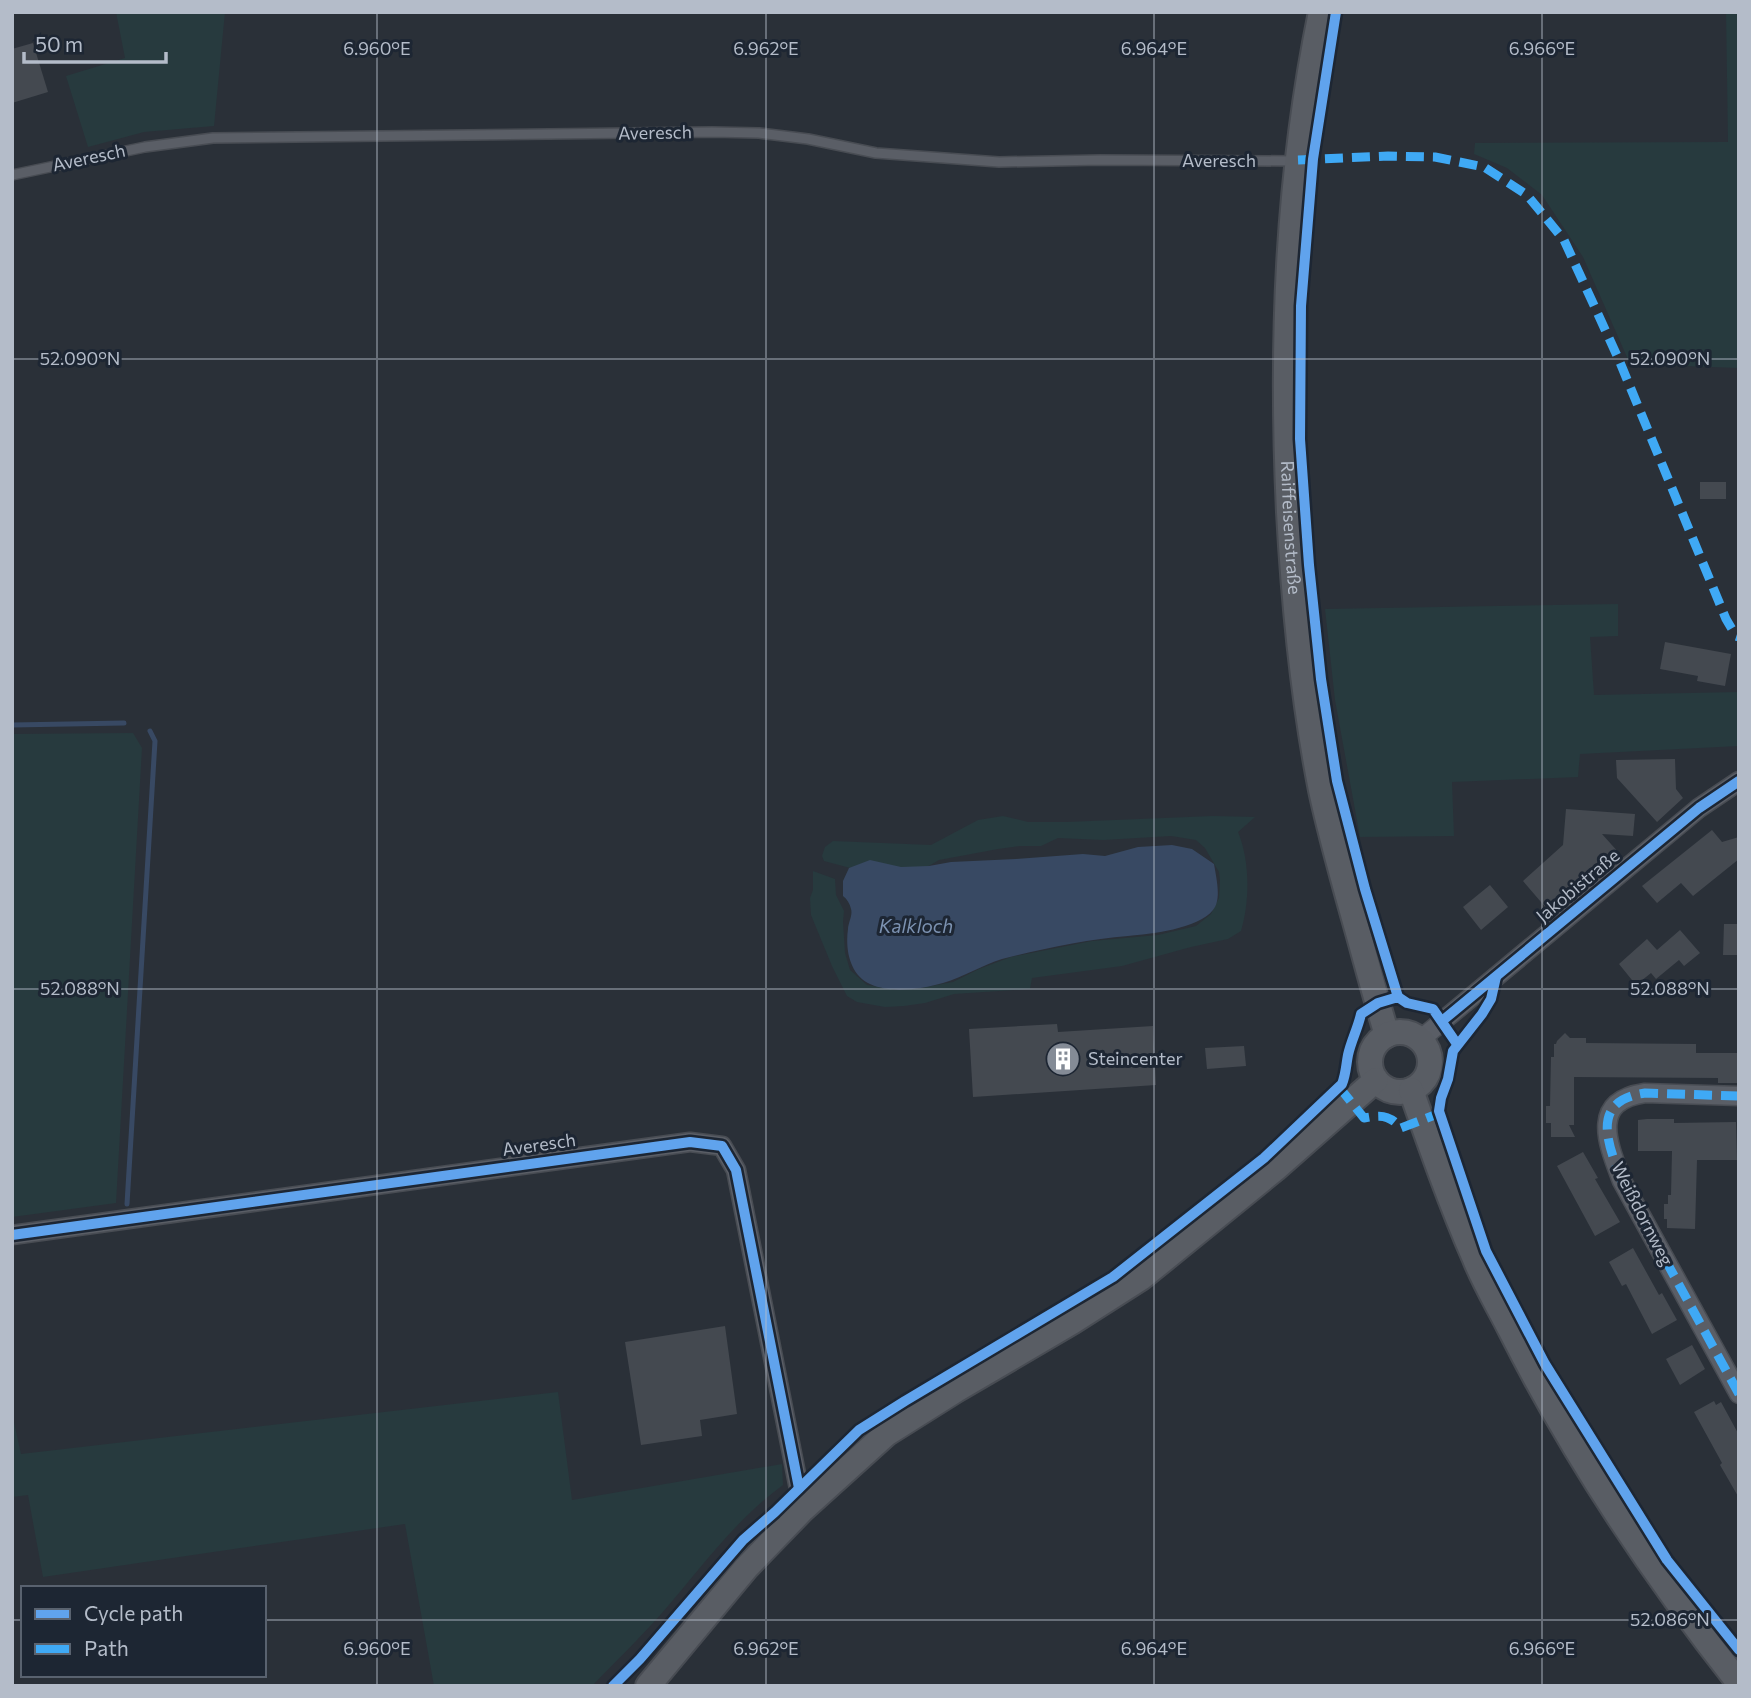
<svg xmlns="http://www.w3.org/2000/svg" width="1751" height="1698" viewBox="0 0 1751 1698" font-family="Commissioner,sans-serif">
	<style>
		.green { fill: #273a3e }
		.water { fill: #384963 }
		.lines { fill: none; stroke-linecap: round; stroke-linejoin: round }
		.stream { stroke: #384963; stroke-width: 5 }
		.building { fill: #444950 }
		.lane-casing { stroke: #484c53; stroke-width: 12 }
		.street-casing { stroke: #484c53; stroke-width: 21 }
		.secondary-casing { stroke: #484c53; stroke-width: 28 }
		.lane { stroke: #5a5e66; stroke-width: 9 }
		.street { stroke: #5a5e66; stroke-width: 18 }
		.secondary { stroke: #595d64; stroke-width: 24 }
		.quiet { stroke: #3fa9f5; stroke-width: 9; stroke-dasharray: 18 9; stroke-linecap: butt }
		.cycleway-casing { stroke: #1d2633; stroke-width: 15 }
		.cycleway { stroke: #60a3ed; stroke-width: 10 }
		.ticks { fill: none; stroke: #b4bcc9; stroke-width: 2; stroke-opacity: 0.45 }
		.labels { text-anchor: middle; stroke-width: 6; stroke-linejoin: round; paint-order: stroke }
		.street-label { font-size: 18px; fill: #b4bcc9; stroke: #1d2633 }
		.poi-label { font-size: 18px; fill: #b4bcc9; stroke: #1d2633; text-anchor: start }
		.water-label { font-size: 19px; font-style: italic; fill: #7c92b1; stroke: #1d2633 }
		.ticks-label { font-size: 18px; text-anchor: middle; fill: #b4bcc9; stroke: #1d2633; stroke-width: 6; stroke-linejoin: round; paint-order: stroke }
	</style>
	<rect width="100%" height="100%" fill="#2a3038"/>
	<!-- green -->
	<g class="green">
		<polygon points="116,12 225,12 214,126 144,132 88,147 66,76 125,58"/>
		<polygon points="1726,12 1739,12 1739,368 1630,364 1583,257 1542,195 1507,168 1474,154 1475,143 1728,142"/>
		<polygon points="1618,604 1618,636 1590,637 1594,695 1739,692 1739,746 1580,754 1578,777 1452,782 1454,836 1360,837 1335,700 1325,609"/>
		<polygon points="133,733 142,748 116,1203 12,1217 12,734"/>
		<path d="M 1003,816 L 1028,822 L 1066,822 L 1213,816 L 1255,817 L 1238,832 C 1250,861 1250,901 1241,931 L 1228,939 L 1191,947 L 1122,966 L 1032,978 L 1030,989 L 954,994 L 925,1003 L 904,1006 L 885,1007 L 857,1002 L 847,996 L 832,966 L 811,915 L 810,898 L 813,890 L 813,871 L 835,879 L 836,895 L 844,911 L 843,922 L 845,953 L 850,970 L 867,985 L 897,990 L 915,989 L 953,982 L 979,969 L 1011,957 L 1092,941 L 1158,935 L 1196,926 L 1211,914 L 1219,898 L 1220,880 L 1219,872 L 1205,848 L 1196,840 L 1171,836 L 1103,840 L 1058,838 L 1041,846 L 1020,846 L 998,849 L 939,860 L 915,874 L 854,869 L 824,861 L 822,856 L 825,847 L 833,841 L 931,845 L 978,820 Z"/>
		<path d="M 558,1392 L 572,1500 L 782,1464 L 783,1485 C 735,1520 701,1568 662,1613 C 640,1638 615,1662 592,1686 L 434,1686 L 405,1524 L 43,1577 L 28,1495 L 12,1497 L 12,1413 L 21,1454 Z"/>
	</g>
	<!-- water -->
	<path class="water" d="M 1172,845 L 1192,849 L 1214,864 C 1216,877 1222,899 1213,910 C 1198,929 1150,934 1128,936 C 1088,939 1041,949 1002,959 C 982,965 964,977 943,983 C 921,989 892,994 870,984 C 850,975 845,950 848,929 C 848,923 853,915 851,909 C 850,904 847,899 843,896 L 843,881 L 849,868 L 870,860 L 901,867 L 929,866 L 951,862 L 1016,859 L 1083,854 L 1105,856 L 1138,847 Z"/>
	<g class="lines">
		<!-- stream -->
		<g class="stream">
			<polyline points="12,725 124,723"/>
			<polyline points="127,1204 155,741 150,731"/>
		</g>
	</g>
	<!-- building -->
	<g class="building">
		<polygon points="33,43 48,92 12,103 12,49"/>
		<rect x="1700" y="482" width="26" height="17"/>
		<polygon points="1665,642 1731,654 1725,686 1697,681 1698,676 1660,669"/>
		<polygon points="1675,759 1676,789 1683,798 1657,822 1617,778 1616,760"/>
		<polygon points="1566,809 1635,814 1633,836 1602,834 1620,854 1601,871 1599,868 1579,885 1577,883 1547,909 1523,881 1563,845"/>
		<polygon points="1712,830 1722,842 1739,837 1739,859 1693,896 1681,883 1657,903 1642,886"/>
		<polygon points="1490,885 1508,907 1481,930 1463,907"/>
		<polygon points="1724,924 1739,924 1739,955 1723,955"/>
		<polygon points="1680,930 1700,953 1684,966 1679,960 1656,979 1651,973 1636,985 1619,964 1647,939 1657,950"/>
		<polygon points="1057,1024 1058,1032 1153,1026 1156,1085 973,1097 969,1029"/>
		<polygon points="1565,1033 1570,1038 1586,1038 1586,1043 1696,1044 1696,1053 1739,1053 1739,1083 1718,1083 1718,1078 1574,1077 1574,1125 1569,1125 1575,1137 1551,1137 1551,1123 1546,1123 1546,1106 1550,1106 1551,1057 1554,1057 1554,1044 1556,1044 1557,1041"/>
		<polygon points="1244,1046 1246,1066 1207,1069 1205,1048"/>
		<polygon points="1647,1119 1674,1119 1674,1123 1736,1122 1737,1160 1697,1160 1695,1229 1667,1228 1667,1219 1664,1219 1664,1204 1668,1204 1668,1195 1671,1195 1672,1151 1638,1151 1638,1120"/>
		<polygon points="1583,1152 1598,1178 1595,1179 1620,1222 1595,1236 1557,1166"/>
		<polygon points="1633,1248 1659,1295 1662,1293 1677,1320 1652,1334 1626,1284 1622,1286 1609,1262"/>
		<polygon points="725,1326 737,1414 700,1420 702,1436 641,1445 625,1342"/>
		<polygon points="1692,1345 1705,1369 1680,1385 1666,1359"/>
		<polygon points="1714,1401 1716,1405 1721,1402 1739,1435 1739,1498 1720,1465 1722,1463 1694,1412"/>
	</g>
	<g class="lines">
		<!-- lane casing -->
		<g class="lane-casing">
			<polyline id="lane" points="12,175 145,147 213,138 712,132 759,133 808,139 876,153 999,162 1100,160 1296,161"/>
		</g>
		<!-- street casing -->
		<g class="street-casing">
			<g id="street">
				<polyline points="1421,1039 1699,808 1739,781"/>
				<path d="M 1739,1096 L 1645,1093 C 1589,1101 1608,1144 1622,1181 L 1739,1394"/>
				<polyline points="12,1235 690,1142 722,1146 736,1170 803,1509"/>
			</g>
		</g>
		<!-- secondary casing -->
		<g class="secondary-casing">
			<g id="secondary">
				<path id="s1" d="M 1321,12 C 1287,179 1281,343 1289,512 C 1294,605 1303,698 1321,790 C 1330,833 1342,875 1354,918 C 1365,957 1375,996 1387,1035"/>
				<circle cx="1400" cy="1062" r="30"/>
				<path d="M 1411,1090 C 1431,1147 1451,1204 1475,1259 C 1485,1284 1499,1307 1511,1331 C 1574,1456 1652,1573 1739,1683"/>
				<polyline points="648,1686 746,1568 803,1509 886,1434 956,1390 1072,1322 1141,1278 1275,1169 1376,1080"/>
			</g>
		</g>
		<!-- lane -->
		<use href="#lane" class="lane"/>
		<!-- street -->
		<use href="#street" class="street"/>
		<!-- secondary -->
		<use href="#secondary" class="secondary"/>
		<!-- quiet -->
		<g class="quiet">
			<polyline points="1298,160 1388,156 1435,157 1484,167 1527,195 1564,240 1619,360 1726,619 1736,636 1739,637"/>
			<path d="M 1339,1087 L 1364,1118 C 1382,1115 1388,1114 1401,1128 L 1440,1113"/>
			<path d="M 1739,1096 L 1645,1093 C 1589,1101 1608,1144 1622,1181 L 1739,1394"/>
		</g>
		<!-- cycleway casing -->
		<g class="cycleway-casing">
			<g id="cycleway">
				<polyline points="1336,12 1313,159 1301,306 1300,439 1309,565 1321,679 1337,781 1365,889 1398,997"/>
				<polyline points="1496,977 1491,999 1482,1014 1453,1051 1448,1079 1441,1098 1439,1111 1486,1251 1545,1364 1667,1560 1739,1650"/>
				<polyline points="1442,1021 1699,808 1739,781"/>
				<polyline points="12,1235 690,1142 722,1146 736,1170 799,1488"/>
				<path d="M 613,1686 L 640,1659 L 743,1540 L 775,1512 L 859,1430 L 905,1401 L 1113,1277 L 1264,1158 L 1342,1084 C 1346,1074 1346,1065 1348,1055 C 1351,1041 1358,1028 1361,1014 L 1378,1003 L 1398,997 L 1407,1003 L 1433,1009 L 1457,1044"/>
			</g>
		</g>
		<!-- cycleway -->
		<use href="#cycleway" class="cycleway"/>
	</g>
	<!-- ticks -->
	<path class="ticks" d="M 377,12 L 377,1686M 766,12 L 766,1686M 1154,12 L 1154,1686M 1542,12 L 1542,1686M 12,359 L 1739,359M 12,989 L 1739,989M 12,1620 L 23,1620M 264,1620 L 1739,1620"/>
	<!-- icons -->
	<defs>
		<g id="building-disc" transform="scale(1.75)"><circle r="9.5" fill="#848b96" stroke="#1d2633"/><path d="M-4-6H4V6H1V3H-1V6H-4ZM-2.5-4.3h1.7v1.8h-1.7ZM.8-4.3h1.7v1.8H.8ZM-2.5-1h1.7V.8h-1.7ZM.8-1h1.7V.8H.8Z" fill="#fff"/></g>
	</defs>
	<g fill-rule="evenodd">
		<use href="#building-disc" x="1063" y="1059"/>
	</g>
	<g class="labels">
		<!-- street labels -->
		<g class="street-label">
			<text transform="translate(655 133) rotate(-1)" y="6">Averesch</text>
			<text transform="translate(89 158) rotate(-12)" y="6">Averesch</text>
			<text x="1219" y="167">Averesch</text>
			<text dy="6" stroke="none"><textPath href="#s1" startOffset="518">Raiffeisenstraße</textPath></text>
			<text transform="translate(1578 886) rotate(-40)" y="6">Jakobistraße</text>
			<text transform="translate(539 1145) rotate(-8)" y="6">Averesch</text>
			<text transform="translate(1642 1214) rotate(63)" y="6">Weißdornweg</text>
		</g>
		<!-- poi labels -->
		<g class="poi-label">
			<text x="1088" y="1065">Steincenter</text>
		</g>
		<!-- water labels -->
		<g class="water-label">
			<text x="916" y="933">Kalkloch</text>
		</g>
	</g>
	<g class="ticks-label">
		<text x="377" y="55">6.960°E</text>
		<text x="766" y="55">6.962°E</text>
		<text x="1154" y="55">6.964°E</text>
		<text x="1542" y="55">6.966°E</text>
		<text x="80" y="365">52.090°N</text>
		<text x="1670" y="365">52.090°N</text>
		<text x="80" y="995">52.088°N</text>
		<text x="1670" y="995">52.088°N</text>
		<text x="1670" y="1626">52.086°N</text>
		<text x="377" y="1655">6.960°E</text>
		<text x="766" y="1655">6.962°E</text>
		<text x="1154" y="1655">6.964°E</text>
		<text x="1542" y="1655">6.966°E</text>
	</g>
	<!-- border -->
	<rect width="1751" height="1698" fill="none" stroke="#b4bcc9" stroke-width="28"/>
	<!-- legend -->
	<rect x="21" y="1586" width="245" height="91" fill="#1d2633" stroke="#59626f" stroke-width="2"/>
	<rect x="35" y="1609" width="35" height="10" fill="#60a3ed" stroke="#59626f" stroke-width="2"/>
	<text x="84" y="1621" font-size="21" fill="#b4bcc9">Cycle path</text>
	<rect x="35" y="1644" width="35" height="10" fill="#3fa9f5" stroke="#59626f" stroke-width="2"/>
	<text x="84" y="1656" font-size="21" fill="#b4bcc9">Path</text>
	<!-- scale -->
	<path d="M24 52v10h142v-10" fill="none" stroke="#b4bcc9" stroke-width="3.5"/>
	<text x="35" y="52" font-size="21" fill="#b4bcc9" stroke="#1d2633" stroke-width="5" paint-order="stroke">50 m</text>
</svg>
